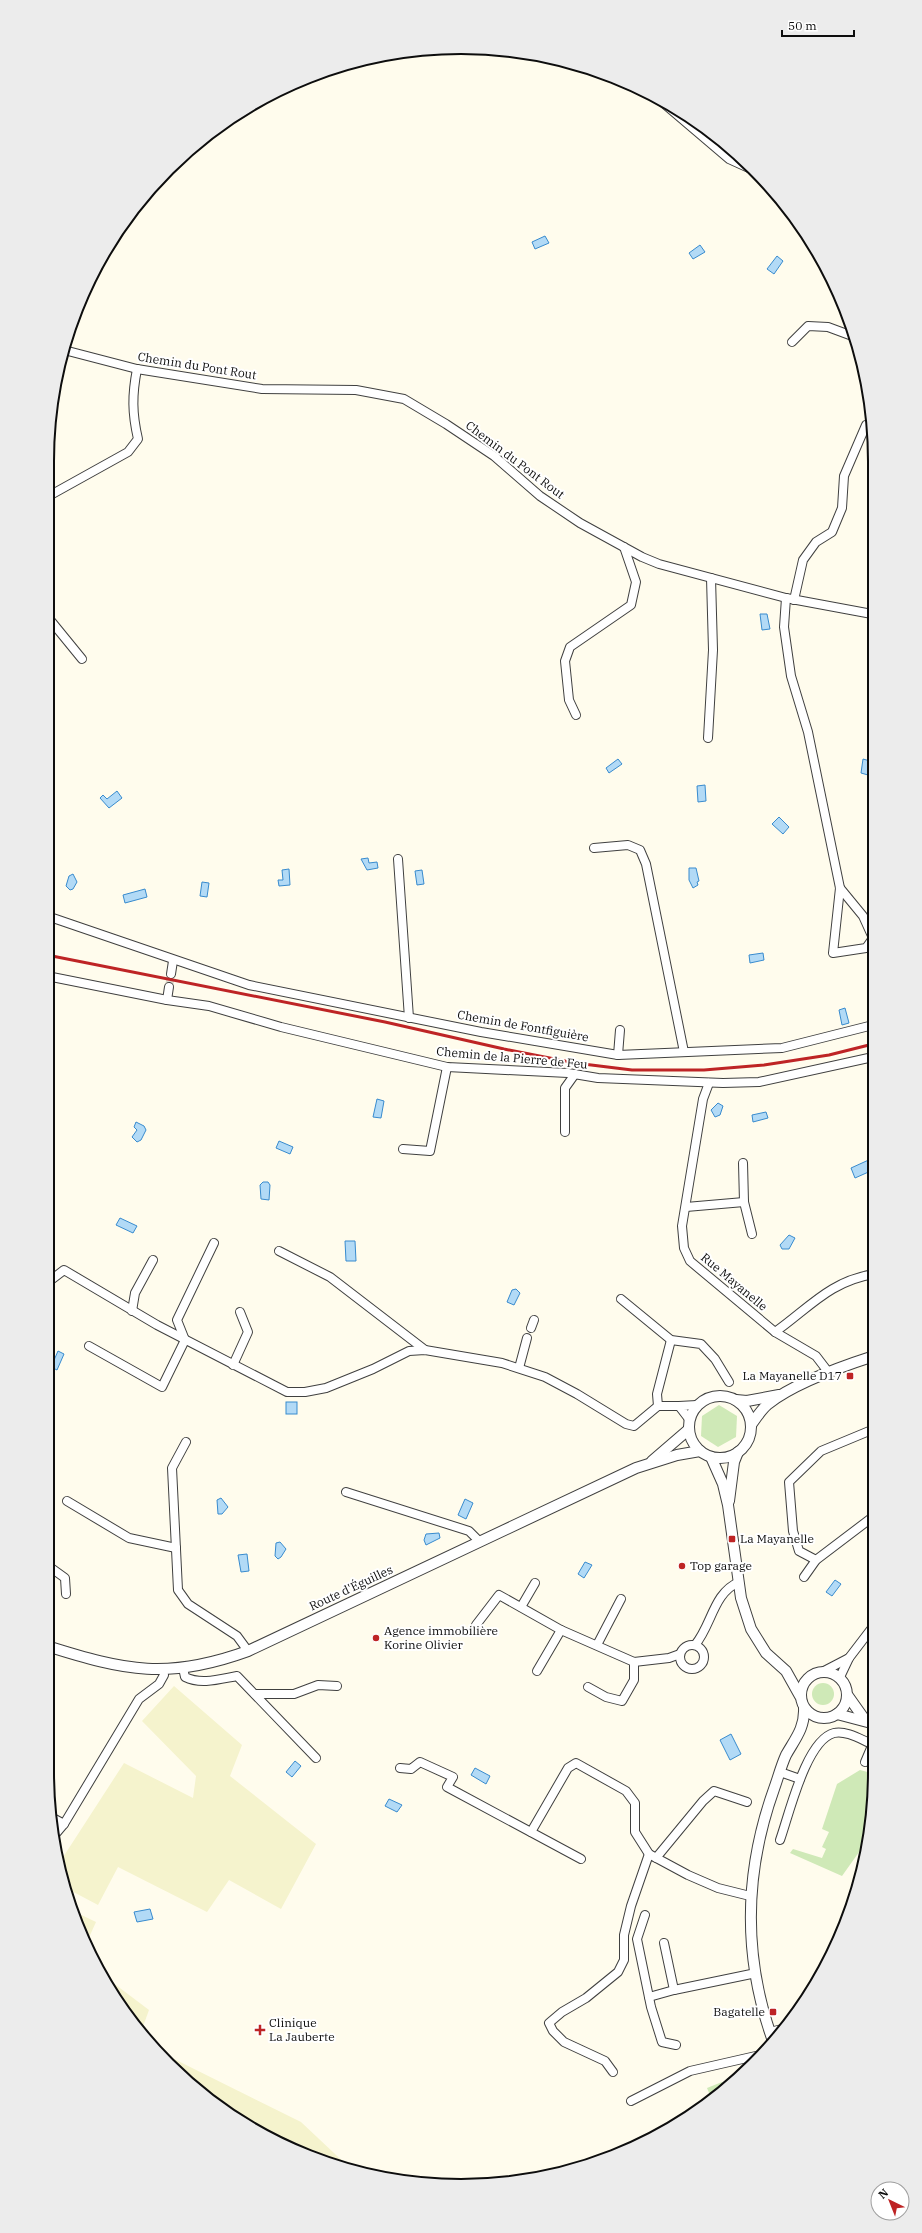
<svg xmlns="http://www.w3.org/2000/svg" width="922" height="2233" viewBox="0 0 922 2233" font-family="'IBM Plex Serif',serif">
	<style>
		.farmland { fill: #f5f3cd }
		.green { fill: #cfe9b7 }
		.water { fill: #b2daf6; stroke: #388bce }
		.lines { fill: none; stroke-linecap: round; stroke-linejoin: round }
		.minor-tunnel { stroke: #dbd8cb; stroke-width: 8; stroke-dasharray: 8 4; stroke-linecap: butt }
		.minor-casing { stroke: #404040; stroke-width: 10 }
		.tertiary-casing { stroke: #404040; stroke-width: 12 }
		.minor { stroke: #fff; stroke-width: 8 }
		.tertiary { stroke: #fff; stroke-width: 10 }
		.rail { stroke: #be2425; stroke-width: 3 }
		.poi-dot { fill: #be2425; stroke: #fff; stroke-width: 1.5 }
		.labels { text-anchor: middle; stroke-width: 4; stroke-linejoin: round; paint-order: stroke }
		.street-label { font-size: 12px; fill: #0d0d0d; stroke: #fff }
		.poi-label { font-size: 12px; fill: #0d0d0d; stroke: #fff; text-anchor: start }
		.rim { fill: none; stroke: #0d0d0d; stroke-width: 2 }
	</style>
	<rect width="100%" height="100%" fill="#fffced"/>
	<!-- farmland -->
	<g class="farmland">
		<polygon points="174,1686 242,1745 230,1776 316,1844 281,1909 229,1880 207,1912 118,1867 98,1905 64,1887 58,1865 124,1763 193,1798 196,1776 142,1721"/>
		<polygon points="71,1910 96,1922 86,1944"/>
		<polygon points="100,1973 149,2010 141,2032 102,1979"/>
		<polygon points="154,2049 301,2122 352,2170 328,2164 254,2131 188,2083"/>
	</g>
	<!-- green -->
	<g class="green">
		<polygon points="719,1405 737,1416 736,1437 718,1447 701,1436 702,1416"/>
		<circle cx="823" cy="1694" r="11"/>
		<polygon points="860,1770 875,1774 871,1826 869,1838 842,1876 790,1853 793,1849 822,1858 826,1849 822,1847 829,1832 822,1829 837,1784"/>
		<polygon points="722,2082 725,2090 712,2100 707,2088"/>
	</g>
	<!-- water -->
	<g class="water">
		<polygon points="545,236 549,243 535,249 532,242"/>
		<polygon points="700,245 705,252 693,259 689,253"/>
		<polygon points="777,256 783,261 774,274 767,269"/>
		<polygon points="760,614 767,614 770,629 762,630"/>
		<polygon points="618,759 622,764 609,773 606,768"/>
		<polygon points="863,759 870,761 868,775 861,773"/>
		<polygon points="705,785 706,801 698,802 697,786"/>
		<polygon points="117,791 122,798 109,808 100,798 103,795 107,799"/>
		<polygon points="779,817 789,827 783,834 772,824"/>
		<polygon points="368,858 369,863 377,862 378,868 367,870 361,859"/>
		<polygon points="689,868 696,868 699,881 697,882 698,885 693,888 689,880"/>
		<polygon points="289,869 290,885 279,886 278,880 283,880 282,870"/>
		<polygon points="422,870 424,884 417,885 415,871"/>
		<polygon points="73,874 77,882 73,889 70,890 66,886 69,876"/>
		<polygon points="202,882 209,883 207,897 200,896"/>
		<polygon points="145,889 147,897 125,903 123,895"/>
		<polygon points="763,953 764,960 750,963 749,955"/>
		<polygon points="845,1008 849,1023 842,1025 839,1010"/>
		<polygon points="377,1099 384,1101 381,1118 373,1117"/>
		<polygon points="718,1103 723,1106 720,1115 715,1117 711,1110"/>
		<polygon points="766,1112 768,1118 753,1122 752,1115"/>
		<polygon points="136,1122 144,1126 146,1130 141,1140 137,1142 132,1137 137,1130 134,1127"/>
		<polygon points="279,1141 293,1147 290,1154 276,1148"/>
		<polygon points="873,1158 873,1170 855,1178 851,1168"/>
		<polygon points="263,1182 268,1182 270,1185 269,1200 261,1199 260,1185"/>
		<polygon points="120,1218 137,1226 133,1233 116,1225"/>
		<polygon points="789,1235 795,1238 789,1249 782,1249 780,1245"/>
		<polygon points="345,1241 355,1241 356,1261 346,1261"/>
		<polygon points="516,1289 520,1293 514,1305 507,1302 512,1290"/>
		<polygon points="58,1351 64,1354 57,1370 51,1367"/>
		<rect x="286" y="1402" width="11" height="12"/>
		<polygon points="221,1498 228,1507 222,1514 218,1514 217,1500"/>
		<polygon points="465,1499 473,1503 466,1519 458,1515"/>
		<polygon points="439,1533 440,1538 426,1545 424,1540 426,1534"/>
		<polygon points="280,1542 286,1549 281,1557 278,1559 275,1556 276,1543"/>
		<polygon points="247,1554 249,1571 241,1572 238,1555"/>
		<polygon points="585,1562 592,1565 584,1578 578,1574"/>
		<polygon points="835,1580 841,1584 832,1596 826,1592"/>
		<polygon points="731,1734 741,1754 730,1760 720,1740"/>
		<polygon points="295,1761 301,1766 292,1777 286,1772"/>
		<polygon points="475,1768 490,1776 486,1784 471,1775"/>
		<polygon points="389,1799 402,1805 397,1812 385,1806"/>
		<polygon points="150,1909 153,1919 137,1922 134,1912"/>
	</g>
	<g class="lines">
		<!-- minor-tunnel -->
		<polyline class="minor-tunnel" points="169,987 171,974"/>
		<!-- minor casing -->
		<g class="minor-casing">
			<g id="minor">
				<polyline points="662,102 729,159 751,169"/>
				<polyline points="792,342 808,326 828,327 855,337"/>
				<polyline points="64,350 137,369 262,389 356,390 404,399 446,424 494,456 540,496 580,523 642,557 659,564 786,598 872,614"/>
				<path d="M 47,497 L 128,452 L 138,439 C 132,413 132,395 137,369"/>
				<polyline points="786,598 784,627 791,676 808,732 840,888 833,953 866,948 873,938"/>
				<polyline points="794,600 803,560 816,542 832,532 842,508 844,476 866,425"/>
				<polyline points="47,611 51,621 82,659"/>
				<polyline points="576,715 569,700 565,661 570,647 631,605 636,582 624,547"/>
				<polyline points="708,738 713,650 711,578"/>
				<polyline points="594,848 628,845 640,850 646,864 684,1052"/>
				<polyline points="398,859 409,1018"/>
				<polyline points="840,888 863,916 873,938"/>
				<polyline points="47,916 249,985 481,1032 618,1055 782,1048 873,1025"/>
				<polyline points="171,974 173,961"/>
				<polyline points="47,976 167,1000 209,1006 281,1027 447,1067 568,1073 598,1078 723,1083 759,1082 873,1057"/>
				<polyline points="167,1000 169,987"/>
				<polyline points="618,1055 620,1030"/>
				<polyline points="709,1083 703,1099 682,1226 684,1248 690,1261 775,1332 816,1356 829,1373"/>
				<polyline points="565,1132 565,1088 575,1074"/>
				<polyline points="403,1149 430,1151 447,1067"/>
				<polyline points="743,1163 744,1202 752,1234"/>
				<polyline points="686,1207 744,1202"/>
				<polyline points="279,1251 330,1277 425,1350"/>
				<polyline points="47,1283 64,1270 157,1325 287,1392 305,1392 326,1388 373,1369 409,1351 425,1350 502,1363 545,1377 577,1394 626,1424 634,1426 658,1406 679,1406"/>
				<polyline points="621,1299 671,1340 701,1344 715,1359 729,1382"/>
				<polyline points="132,1311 135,1293 153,1260"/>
				<polyline points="531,1328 534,1320"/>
				<path d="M 775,1332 C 809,1308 830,1281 874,1274"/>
				<polyline points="89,1346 162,1387 185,1340 177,1320 214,1243"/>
				<polyline points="233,1365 248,1332 240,1312"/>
				<polyline points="519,1368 527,1338"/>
				<polyline points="658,1406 657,1394 671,1340"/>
				<polyline points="689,1419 679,1406 697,1405"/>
				<polyline points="186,1442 172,1468 178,1590 188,1604 237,1636 248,1651"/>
				<polyline points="346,1492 469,1531 480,1542"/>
				<polyline points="67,1501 129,1538 176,1548"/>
				<polyline points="816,1560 799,1551 793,1531 789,1482 821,1451 874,1429"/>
				<polyline points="47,1565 65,1578 66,1594"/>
				<polyline points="804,1577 816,1560 874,1516"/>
				<polyline points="521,1607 535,1583"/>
				<polyline points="476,1625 499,1595 561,1630 634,1662 669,1658 680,1654"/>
				<polyline points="597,1645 621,1599"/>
				<path d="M 695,1645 C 712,1625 713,1593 739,1582"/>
				<circle cx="692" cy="1657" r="12"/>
				<path d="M 183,1668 L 185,1677 C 201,1685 220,1679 237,1676 L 316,1758"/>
				<polyline points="537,1671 561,1630"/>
				<polyline points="824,1671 849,1658"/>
				<polyline points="840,1677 849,1658 875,1624"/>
				<polyline points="588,1687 606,1697 622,1701 634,1680 634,1662"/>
				<polyline points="255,1694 294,1694 318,1685 337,1686"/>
				<polyline points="865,1762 874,1741"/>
				<polyline points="400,1768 411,1769 420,1762 453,1777 447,1787 581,1859"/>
				<polyline points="780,1772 800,1779"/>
				<polyline points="51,1817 64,1824"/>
				<polyline points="531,1832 568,1768 576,1763 626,1791 635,1803 635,1832 649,1854"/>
				<polyline points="53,1837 64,1824 139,1699 159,1684 164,1675 163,1670"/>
				<path d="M 780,1840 C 789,1815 806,1740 834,1733 C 846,1730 862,1740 872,1744"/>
				<polyline points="656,1858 703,1801 714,1791 747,1802"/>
				<polyline points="645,1915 637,1939 651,2007 662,2042 676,2045"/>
				<polyline points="664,1943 674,1990 756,1973"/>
				<polyline points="649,1997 674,1990"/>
				<polyline points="770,2032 786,2028"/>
				<polyline points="613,2072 605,2061 564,2042 553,2031 549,2023 562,2012 586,1998 618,1972 624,1960 624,1935 631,1906 649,1854 688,1875 718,1888 750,1896"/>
				<polyline points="631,2101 690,2071 760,2055"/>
			</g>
		</g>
		<!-- tertiary casing -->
		<g class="tertiary-casing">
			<g id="tertiary">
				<circle cx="720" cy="1427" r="31"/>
				<polyline points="736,1400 747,1401 779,1395"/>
				<path d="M 751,1425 C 756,1418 761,1410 768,1404 C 793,1384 843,1366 874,1356"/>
				<polyline points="711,1457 723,1484 728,1505 741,1598 751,1629 766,1653 786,1671 800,1696"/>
				<polyline points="652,1461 688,1430"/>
				<polyline points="729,1501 734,1462 738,1452"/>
				<path d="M 47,1646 C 126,1671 168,1680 248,1651 L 636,1468 L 677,1455 L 700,1451"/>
				<circle cx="824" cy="1695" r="23"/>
				<polyline points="848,1696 865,1720"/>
				<polyline points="837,1714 875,1724"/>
				<path d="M 773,2041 C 743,1958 744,1873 774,1789 C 778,1778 781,1766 786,1755 C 795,1739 805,1728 804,1708"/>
			</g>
		</g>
		<!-- minor -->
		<use href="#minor" class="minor"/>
		<!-- tertiary -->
		<use href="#tertiary" class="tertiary"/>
		<!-- rail -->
		<polyline class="rail" points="47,955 385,1022 504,1049 575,1063 632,1070 704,1070 764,1065 829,1055 873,1044"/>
	</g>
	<!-- markers -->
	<g class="poi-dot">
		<rect x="846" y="1372" width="8" height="8" rx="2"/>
		<rect x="728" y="1535" width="8" height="8" rx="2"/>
		<circle cx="682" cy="1566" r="4"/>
		<circle cx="376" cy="1638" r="4"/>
		<rect x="769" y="2008" width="8" height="8" rx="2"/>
		<path d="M258 2024h4v4h4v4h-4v4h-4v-4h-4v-4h4z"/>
	</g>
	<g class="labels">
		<!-- street labels -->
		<g class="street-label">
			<text transform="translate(197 366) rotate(9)" y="4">Chemin du Pont Rout</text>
			<text transform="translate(515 460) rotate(37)" y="4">Chemin du Pont Rout</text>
			<text transform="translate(523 1026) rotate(10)" y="4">Chemin de Fontfiguière</text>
			<text transform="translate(512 1058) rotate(5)" y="4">Chemin de la Pierre de Feu</text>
			<text transform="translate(734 1282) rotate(40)" y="4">Rue Mayanelle</text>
			<text transform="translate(351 1588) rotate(-25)" y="4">Route d'Éguilles</text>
		</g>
		<!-- poi labels -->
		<g class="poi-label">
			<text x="842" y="1380" text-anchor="end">La Mayanelle D17</text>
			<text x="740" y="1543">La Mayanelle</text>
			<text x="690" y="1570">Top garage</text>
			<text x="384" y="1635">Agence immobilière<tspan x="384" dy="14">Korine Olivier</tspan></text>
			<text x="765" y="2016" text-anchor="end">Bagatelle</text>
			<text x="269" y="2027">Clinique<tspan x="269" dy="14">La Jauberte</tspan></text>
		</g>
	</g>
	<!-- crop -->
	<path d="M0 0H922V2233H0ZM461 54H461A407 407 0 0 1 868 461V1772A407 407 0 0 1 461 2179H461A407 407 0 0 1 54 1772V461A407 407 0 0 1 461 54Z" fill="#ececec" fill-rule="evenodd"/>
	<path class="rim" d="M461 54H461A407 407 0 0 1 868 461V1772A407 407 0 0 1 461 2179H461A407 407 0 0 1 54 1772V461A407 407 0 0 1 461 54Z"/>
	<!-- north arrow -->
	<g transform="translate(890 2201) rotate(317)"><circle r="19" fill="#ffffff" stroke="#9e9e9e"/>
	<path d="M0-3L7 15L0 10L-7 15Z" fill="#be2425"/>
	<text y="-6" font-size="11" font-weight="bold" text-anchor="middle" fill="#0d0d0d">N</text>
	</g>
	<!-- scale -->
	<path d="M782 30v6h72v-6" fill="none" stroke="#0d0d0d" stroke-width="2"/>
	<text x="788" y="30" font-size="12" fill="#0d0d0d" stroke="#ffffff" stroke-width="3" paint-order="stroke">50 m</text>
</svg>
